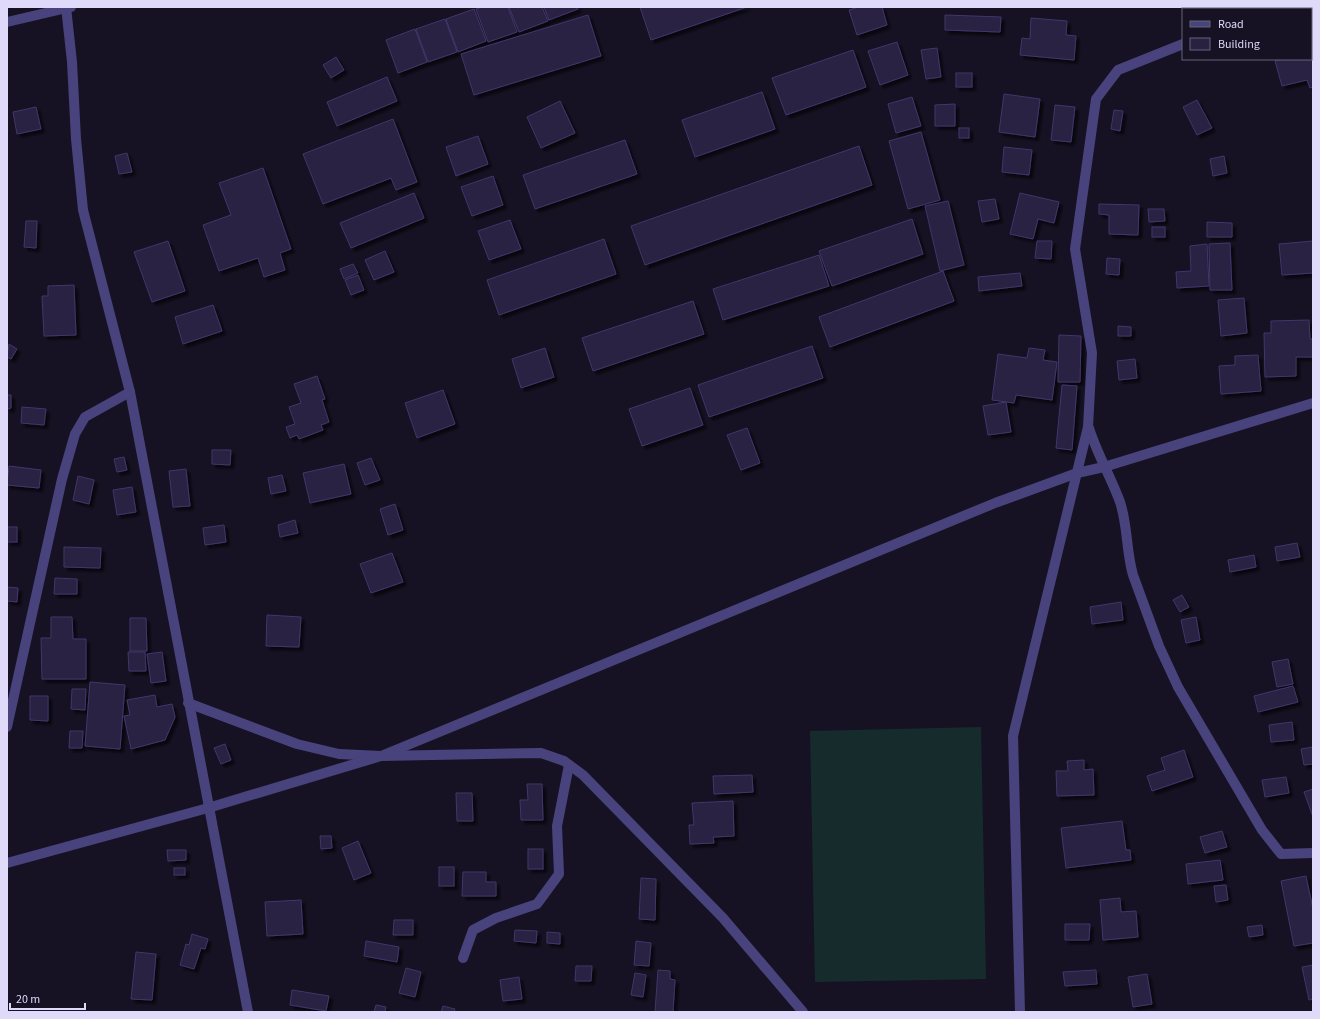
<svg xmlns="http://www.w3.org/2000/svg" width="1320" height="1019" viewBox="0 0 1320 1019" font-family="'Source Sans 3',sans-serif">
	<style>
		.grass { fill: #162c2c }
		.building { fill: #292042; stroke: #43366b; filter: url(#shadow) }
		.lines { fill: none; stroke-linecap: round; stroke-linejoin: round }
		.minor { stroke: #48437c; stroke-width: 10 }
	</style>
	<defs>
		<filter id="shadow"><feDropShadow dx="3.5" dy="3.5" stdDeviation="1" flood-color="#0009"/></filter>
	</defs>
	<rect width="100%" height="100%" fill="#161223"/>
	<!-- grass -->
	<polygon class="grass" points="981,727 986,979 815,982 810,731"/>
	<!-- building -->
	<g class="building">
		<polygon points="482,7 508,7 517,32 488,42 476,9"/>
		<polygon points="509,7 542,7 548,21 519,32"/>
		<polygon points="544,7 577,7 578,9 549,20"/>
		<polygon points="640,7 747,7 651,40"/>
		<polygon points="859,7 882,7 887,25 857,35 849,10"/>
		<rect x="1238" y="7" width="39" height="2"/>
		<polygon points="474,9 486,41 458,52 446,19"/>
		<polygon points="588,15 601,56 474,95 461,54"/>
		<polygon points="945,15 1001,17 1000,32 945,30"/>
		<polygon points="1031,18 1067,21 1066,35 1076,36 1074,60 1020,55 1022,38 1030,39"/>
		<polygon points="445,19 457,52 428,62 416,29"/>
		<polygon points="415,29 427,62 398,73 386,40"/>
		<polygon points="897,42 908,75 880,85 868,51"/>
		<polygon points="937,48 941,77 926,79 921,50"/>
		<polygon points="853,50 866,87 786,115 772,78"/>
		<polygon points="1311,52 1313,52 1313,87 1310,88 1307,80 1282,86 1275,61 1283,59 1311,59"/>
		<polygon points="336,57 344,70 331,78 323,65"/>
		<rect x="956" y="73" width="16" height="14"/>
		<polygon points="387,77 397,101 337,126 327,102"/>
		<polygon points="762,92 775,129 695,157 682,120"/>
		<polygon points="1004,94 1040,99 1035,137 999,132"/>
		<polygon points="912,97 921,126 896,133 888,104"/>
		<polygon points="1197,100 1212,128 1197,135 1183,107"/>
		<polygon points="560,101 575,133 541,148 527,117"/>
		<polygon points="955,104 955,126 935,126 935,105"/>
		<polygon points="1055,105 1075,107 1071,142 1051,140"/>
		<polygon points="36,107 41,129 17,134 13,112"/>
		<polygon points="1114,110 1123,111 1120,131 1111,129"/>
		<polygon points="393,119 417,182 396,190 391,178 323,204 303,154"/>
		<rect x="959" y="128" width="10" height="10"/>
		<polygon points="921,132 940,200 908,209 889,141"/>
		<polygon points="478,136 488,164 456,176 446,147"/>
		<polygon points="625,140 637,174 535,209 523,175"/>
		<polygon points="859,146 872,185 645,265 631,226"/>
		<polygon points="1004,147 1032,150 1029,175 1002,172"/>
		<polygon points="127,153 132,172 119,174 115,156"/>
		<polygon points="1224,156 1227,173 1213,176 1210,159"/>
		<polygon points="263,168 291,249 280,253 285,270 264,277 258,258 219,271 203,225 231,215 219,183"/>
		<polygon points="493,176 503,205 472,216 461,187"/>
		<polygon points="414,193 424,218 351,248 340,223"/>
		<polygon points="1020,193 1059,202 1054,223 1038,219 1033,239 1010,234"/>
		<polygon points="995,199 999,219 982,222 978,201"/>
		<polygon points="948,201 964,265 940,271 925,206"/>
		<polygon points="1099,204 1139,205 1138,235 1109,234 1109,215 1099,214"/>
		<polygon points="1148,209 1164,209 1165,221 1149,222"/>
		<polygon points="912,219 923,254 832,286 819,251"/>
		<polygon points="510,220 521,249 489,260 478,231"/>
		<polygon points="26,221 37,221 36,248 24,247"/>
		<polygon points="1207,222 1232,223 1232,237 1207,237"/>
		<rect x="1152" y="227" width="13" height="10"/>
		<polygon points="604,239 616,274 499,315 487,280"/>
		<polygon points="168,241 185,291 152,302 134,252"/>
		<polygon points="1037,241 1052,241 1051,259 1035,258"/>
		<polygon points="1313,241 1313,273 1282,275 1279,244"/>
		<polygon points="1230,243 1232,290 1210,290 1209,244"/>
		<polygon points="1207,244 1209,286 1177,288 1176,272 1191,271 1190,246"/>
		<polygon points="385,251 394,272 374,280 365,260"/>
		<polygon points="819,255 829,286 723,320 713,289"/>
		<polygon points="1107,258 1120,259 1119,275 1106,274"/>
		<polygon points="353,264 358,273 344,279 340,269"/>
		<polygon points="943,271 954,301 830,347 819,317"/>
		<polygon points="1020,273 1022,286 979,291 978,277"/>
		<polygon points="358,275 364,290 351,295 345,280"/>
		<polygon points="74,285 76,335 44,336 42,296 48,296 48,286"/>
		<polygon points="1244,298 1247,333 1221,336 1218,300"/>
		<polygon points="693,301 704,334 593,371 582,338"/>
		<polygon points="213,305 222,331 183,344 175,317"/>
		<polygon points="1309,320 1310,339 1313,339 1313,357 1296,357 1296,376 1265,377 1264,333 1271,333 1271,321"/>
		<polygon points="1118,326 1131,327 1131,336 1118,336"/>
		<polygon points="1059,335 1081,336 1080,382 1058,382"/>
		<polygon points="9,344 17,349 11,359 7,357"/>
		<polygon points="812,346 823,378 709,417 698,385"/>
		<polygon points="545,348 554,377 521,388 512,359"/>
		<polygon points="1029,348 1045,350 1043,360 1057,362 1052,400 1016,395 1014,403 992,400 998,354 1027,358"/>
		<polygon points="1258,355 1261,391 1221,394 1219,366 1235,365 1235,356"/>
		<polygon points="1135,359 1137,378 1119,380 1117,361"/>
		<polygon points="317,376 325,399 322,400 329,422 321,425 323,430 299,439 297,435 290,438 286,427 295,424 289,407 301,403 294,384"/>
		<polygon points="1062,385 1077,386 1072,450 1056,448"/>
		<polygon points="690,388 703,425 642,446 629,409"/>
		<polygon points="443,390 455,424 417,438 405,403"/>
		<polygon points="7,395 11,395 11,408 7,409"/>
		<polygon points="1006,402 1011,432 988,435 983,406"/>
		<polygon points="22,407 46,409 44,425 21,423"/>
		<polygon points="747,428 760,463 741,470 727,435"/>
		<polygon points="212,450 231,450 230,465 212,464"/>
		<polygon points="124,457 127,470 117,472 114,459"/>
		<polygon points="371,458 380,480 365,485 357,463"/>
		<polygon points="344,464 351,494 310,503 303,473"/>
		<polygon points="9,466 41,470 39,488 7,485"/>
		<polygon points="186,469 190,506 173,507 169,471"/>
		<polygon points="282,475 286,491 271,494 268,478"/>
		<polygon points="78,476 94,480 89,504 73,500"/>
		<polygon points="132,487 136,512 117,515 113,490"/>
		<polygon points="395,504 403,530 388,535 380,509"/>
		<polygon points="295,520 298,533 280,537 278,525"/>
		<polygon points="224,525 226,542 205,545 203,528"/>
		<rect x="7" y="527" width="10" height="15"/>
		<polygon points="1297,543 1300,557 1277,561 1275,547"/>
		<polygon points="64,547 101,548 100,568 64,567"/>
		<polygon points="392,553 403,582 371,593 360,564"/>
		<polygon points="1254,555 1256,567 1230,572 1228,560"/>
		<polygon points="55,578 77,579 77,594 54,594"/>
		<polygon points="7,587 18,588 17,602 7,601"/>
		<polygon points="1182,595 1189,607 1180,612 1173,600"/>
		<polygon points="1121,602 1123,620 1092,624 1090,607"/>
		<polygon points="267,615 301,617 299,647 266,646"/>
		<polygon points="51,617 72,617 73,639 86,639 86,679 42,679 41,638 51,638"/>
		<polygon points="1196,617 1200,640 1186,643 1181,620"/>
		<polygon points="130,618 146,618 147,651 130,651"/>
		<polygon points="128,652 145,652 146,671 129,671"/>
		<polygon points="162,652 166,681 151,683 147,654"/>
		<polygon points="1288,659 1293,684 1277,687 1272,662"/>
		<polygon points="90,682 125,685 120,749 85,746"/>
		<polygon points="1293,686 1298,702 1258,712 1254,696"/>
		<polygon points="72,689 86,689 85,710 71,709"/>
		<polygon points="155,695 157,707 172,704 175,717 165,740 131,749 124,716 130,715 127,700"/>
		<polygon points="30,696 48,696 48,721 30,720"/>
		<polygon points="1292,722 1294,740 1271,742 1269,725"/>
		<polygon points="70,731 83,731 82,748 69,748"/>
		<polygon points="225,744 231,760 221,764 214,748"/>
		<polygon points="1313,747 1313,764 1304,765 1301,749"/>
		<polygon points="1184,750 1193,777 1152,791 1147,776 1165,770 1161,758"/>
		<polygon points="1084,760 1084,770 1093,769 1094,795 1057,796 1056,771 1068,771 1067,761"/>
		<polygon points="752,775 753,792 714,794 713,776"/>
		<polygon points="1286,777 1289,793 1265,797 1262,780"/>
		<polygon points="527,784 542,784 543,820 521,820 520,800 528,800"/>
		<polygon points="1313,789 1313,817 1304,792"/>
		<polygon points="456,793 472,793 473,821 457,821"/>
		<polygon points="733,801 734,836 713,837 714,843 690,844 689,825 694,825 692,803"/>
		<polygon points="1122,821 1126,850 1130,850 1131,860 1066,868 1061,828"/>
		<polygon points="1222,831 1227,847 1205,853 1200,837"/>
		<polygon points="320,836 331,836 332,848 321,849"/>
		<polygon points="358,841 371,873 354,880 342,848"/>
		<rect x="528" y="849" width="15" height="20"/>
		<polygon points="167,850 186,850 186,860 168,861"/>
		<polygon points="1220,860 1223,880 1188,884 1186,864"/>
		<rect x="439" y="867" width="15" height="19"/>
		<rect x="174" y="868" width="11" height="7"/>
		<polygon points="463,872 486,872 486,882 496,882 496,896 462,896"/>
		<polygon points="1306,876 1313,909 1313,943 1294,946 1281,881"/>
		<polygon points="641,878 656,879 655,920 639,919"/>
		<polygon points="1226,885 1228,900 1216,902 1214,886"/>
		<polygon points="1120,898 1121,912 1136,911 1138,937 1103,940 1100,900"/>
		<polygon points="301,900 303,934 267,936 265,902"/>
		<polygon points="394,920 413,920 413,935 393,935"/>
		<polygon points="1065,924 1090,924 1089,940 1065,940"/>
		<polygon points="1262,925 1263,935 1249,937 1247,927"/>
		<polygon points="515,930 537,931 536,943 514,941"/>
		<polygon points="547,932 560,933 560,944 547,943"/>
		<polygon points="192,934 208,939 205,949 201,948 194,969 180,965 186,944 189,945"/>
		<polygon points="366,941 399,947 397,962 364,956"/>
		<polygon points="636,941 651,943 649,966 634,965"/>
		<polygon points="136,952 156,954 152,1000 131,999"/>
		<polygon points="1313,965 1313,999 1309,1000 1302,967"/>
		<polygon points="576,966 592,966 591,981 575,981"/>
		<polygon points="406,968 421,972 415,997 399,993"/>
		<polygon points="658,970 670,971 670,979 675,980 673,1012 655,1012"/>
		<polygon points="1096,970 1097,984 1065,986 1063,972"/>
		<polygon points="635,973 646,975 643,997 631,995"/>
		<polygon points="1147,974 1152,1004 1133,1007 1128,977"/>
		<polygon points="519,977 522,999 503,1001 500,980"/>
		<polygon points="292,990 329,996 326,1011 290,1005"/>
		<polygon points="376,1005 386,1007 385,1012 374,1012"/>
		<polygon points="443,1006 455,1009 454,1012 441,1012"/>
	</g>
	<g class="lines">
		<!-- minor -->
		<g class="minor">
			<polyline points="66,7 72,62 76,139 83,210 130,392 248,1012"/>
			<polyline points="1311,14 1313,14"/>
			<polyline points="7,22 71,7"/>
			<path d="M 1089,428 C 1097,454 1111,477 1120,502 C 1128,526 1126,551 1133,575 L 1159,646 L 1178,687 L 1262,830 L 1281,854 L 1313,853"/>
			<polyline points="188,703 297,744 339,754 381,756 541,753 564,761 583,775 723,918 803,1012"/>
			<polyline points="7,727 62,479 75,434 85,417 130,392"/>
			<polyline points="7,863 208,808 381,756 995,503 1077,473 1104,467 1313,403"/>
			<polyline points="463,958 473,930 496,918 537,904 559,874 557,826 569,765"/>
			<polyline points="1020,1012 1013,736 1088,427 1092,353 1075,249 1096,99 1118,70 1183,44"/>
		</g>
	</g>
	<!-- border -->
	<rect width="1320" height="1019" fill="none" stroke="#dfd9fa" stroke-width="16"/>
	<!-- legend -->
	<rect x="1182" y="8" width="130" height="52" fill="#161223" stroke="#666279"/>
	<rect x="1190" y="21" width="20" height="6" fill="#48437c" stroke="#666279"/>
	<text x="1218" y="28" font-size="12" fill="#dfd9fa">Road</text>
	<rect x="1190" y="38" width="20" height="12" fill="#292042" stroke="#666279"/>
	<text x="1218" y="48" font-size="12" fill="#dfd9fa">Building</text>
	<!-- scale -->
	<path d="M10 1003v6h75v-6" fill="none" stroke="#dfd9fa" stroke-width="2"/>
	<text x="16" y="1003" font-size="12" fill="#dfd9fa" stroke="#161223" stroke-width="3" paint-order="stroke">20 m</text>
</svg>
